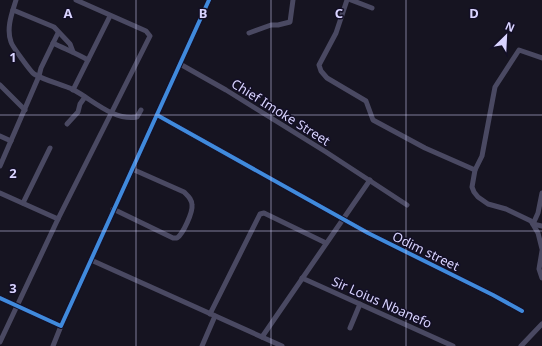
<svg xmlns="http://www.w3.org/2000/svg" width="542" height="346" viewBox="0 0 542 346" font-family="'Noto Sans',sans-serif">
	<style>
		.lines { fill: none; stroke-linecap: round; stroke-linejoin: round }
		.minor { stroke: #4a4962; stroke-width: 5 }
		.cycleway-casing { stroke: #130f26; stroke-width: 6 }
		.cycleway { stroke: #408adc; stroke-width: 4 }
		.grid { fill: none; stroke: #d9d4ff; stroke-width: 1; stroke-opacity: 0.55 }
		.labels { text-anchor: middle; stroke-width: 3; stroke-linejoin: round; paint-order: stroke }
		.street-label { font-size: 13px; fill: #d9d4ff; stroke: #130f26 }
		.grid-label { font-size: 13px; text-anchor: middle; font-weight: bold; fill: #d9d4ff; stroke: #130f26; stroke-width: 3; stroke-linejoin: round; paint-order: stroke }
	</style>
	<rect width="100%" height="100%" fill="#161421"/>
	<g class="lines">
		<!-- minor -->
		<g class="minor">
			<path d="M 16,0 C 12,13 6,28 11,42 C 12,46 31,72 34,74 C 46,81 61,84 74,90 C 94,101 114,121 137,117 L 141,110"/>
			<polyline points="347,0 336,33 319,65 321,71 327,78 366,101 373,120 425,148 475,170"/>
			<polyline points="351,0 372,8"/>
			<polyline points="13,10 54,27 70,44 73,52"/>
			<polyline points="249,33 271,25 278,25 290,22 293,0"/>
			<path d="M 53,43 C 65,49 76,53 88,60"/>
			<polyline points="542,58 519,50 495,87 482,156 475,170 472,187 474,192 478,197 488,204 506,209 531,221 538,233 542,249"/>
			<polyline points="180,64 226,90 326,152 407,205"/>
			<polyline points="0,85 25,110"/>
			<polyline points="73,90 110,16"/>
			<polyline points="157,115 368,233 493,295 522,311"/>
			<polyline points="67,124 78,112 80,104 85,97"/>
			<polyline points="0,136 11,141"/>
			<polyline points="0,166 39,76 41,68 58,33"/>
			<polyline points="0,193 58,219"/>
			<polyline points="542,193 538,213 533,224 542,226"/>
			<polyline points="23,203 50,148"/>
			<path d="M 113,209 L 173,238 L 177,238 C 183,234 193,212 192,205 C 192,199 188,196 184,192 L 132,169"/>
			<polyline points="542,251 539,269 542,278"/>
			<polyline points="91,260 282,346"/>
			<polyline points="302,278 453,346"/>
			<polyline points="0,298 61,326 209,0"/>
			<polyline points="210,314 260,214 264,213 326,243"/>
			<polyline points="350,328 360,304"/>
			<polyline points="262,337 370,180"/>
			<polyline points="0,342 58,219 150,36 146,31 76,0"/>
			<polyline points="53,346 61,326"/>
			<polyline points="202,346 215,316"/>
			<polyline points="521,346 542,324"/>
		</g>
		<!-- cycleway casing -->
		<g class="cycleway-casing">
			<g id="cycleway">
				<polyline points="157,115 368,233 493,295 522,311"/>
				<polyline points="0,298 61,326 209,0"/>
			</g>
		</g>
		<!-- cycleway -->
		<use href="#cycleway" class="cycleway"/>
	</g>
	<!-- grid -->
	<path class="grid" d="M 136,0 L 136,346M 271,0 L 271,346M 406,0 L 406,346M 0,115 L 542,115M 0,231 L 542,231"/>
	<g class="labels">
		<!-- street labels -->
		<g class="street-label">
			<text transform="translate(281 112) rotate(32)" y="5">Chief Imoke Street</text>
			<text transform="translate(426 251) rotate(26)" y="5">Odim street</text>
			<text transform="translate(382 302) rotate(24)" y="5">Sir Loius Nbanefo</text>
		</g>
	</g>
	<g class="grid-label">
		<text x="68" y="18">A</text>
		<text x="203" y="18">B</text>
		<text x="339" y="18">C</text>
		<text x="474" y="18">D</text>
		<text x="13" y="62">1</text>
		<text x="13" y="178">2</text>
		<text x="13" y="293">3</text>
	</g>
	<!-- north arrow -->
	<g transform="translate(506 36) rotate(24)" stroke="#130f26" stroke-width="3" paint-order="stroke">
	<path d="M0-3L7 15L0 10L-7 15Z" fill="#d9d4ff"/>
	<text y="-6" font-size="11" font-weight="bold" text-anchor="middle" fill="#d9d4ff">N</text>
	</g>
</svg>
